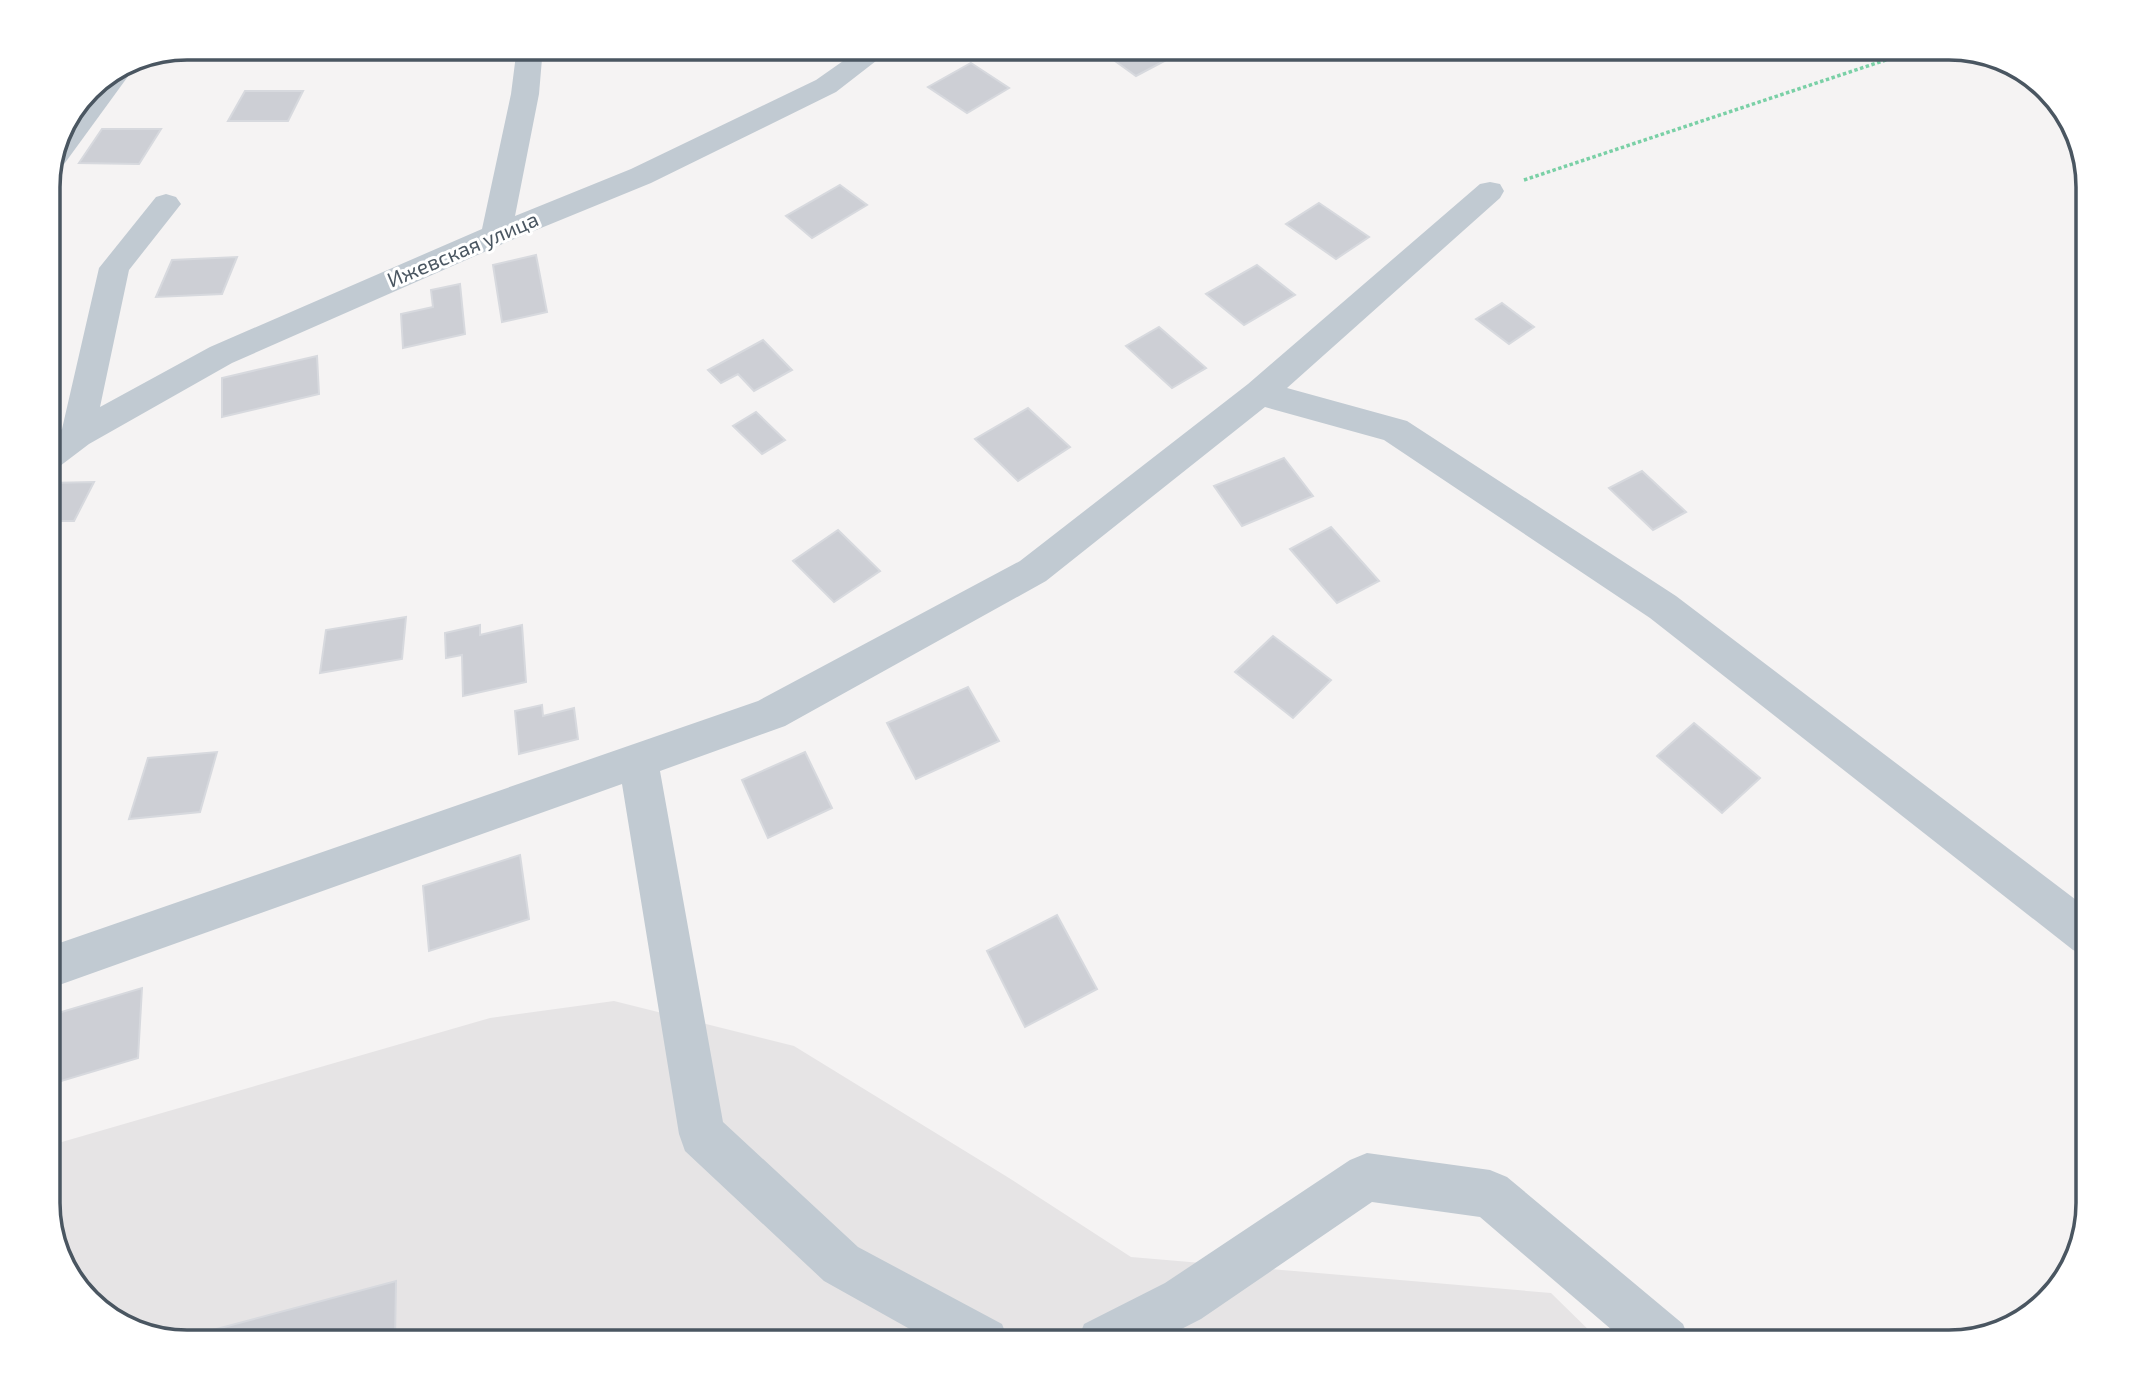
<svg xmlns="http://www.w3.org/2000/svg" width="2135" height="1389" viewBox="0 0 2135 1389" font-family="'Exo 2',sans-serif">
	<style>
		.education { fill: #e6e4e5 }
		.building { fill: #cdcfd5; stroke: #d7d9de; stroke-width: 2 }
		.lines { fill: none; stroke-linecap: round; stroke-linejoin: round }
		.path { stroke: #7ad0a6; stroke-width: 3.5; stroke-dasharray: 3.5 2.5; stroke-linecap: butt }
		.minor { fill: #c1cad2; fill-rule: evenodd }
		.labels { text-anchor: middle; stroke-width: 6; stroke-linejoin: round; paint-order: stroke }
		.far-street-label { font-size: 21px; fill: #4a5661; stroke: #fff }
		.rim { fill: none; stroke: #4a5661; stroke-width: 3.5 }
	</style>
	<rect width="100%" height="100%" fill="#f5f3f3"/>
	<!-- education -->
	<polygon class="education" points="614,1001 794,1046 1009,1178 1131,1257 1551,1293 1601,1342 187,1342 109,1318 66,1272 48,1211 48,1146 490,1018"/>
	<!-- building -->
	<g class="building">
		<polygon points="1126,47 1164,47 1176,55 1136,76 1108,56"/>
		<polygon points="971,63 1009,88 967,113 928,87"/>
		<polygon points="245,91 303,91 288,121 228,121"/>
		<polygon points="102,129 161,129 139,164 79,163"/>
		<polygon points="840,185 867,205 812,238 786,216"/>
		<polygon points="1319,203 1369,237 1336,259 1286,224"/>
		<polygon points="536,255 547,312 502,322 493,265"/>
		<polygon points="237,257 222,294 156,297 172,260"/>
		<polygon points="1257,265 1295,295 1244,325 1206,294"/>
		<polygon points="460,284 465,334 403,348 401,314 433,307 431,290"/>
		<polygon points="1502,303 1534,327 1509,344 1476,319"/>
		<polygon points="1159,327 1206,368 1172,388 1126,346"/>
		<polygon points="763,340 792,370 754,391 738,374 721,383 708,370"/>
		<polygon points="317,356 319,394 222,417 222,378"/>
		<polygon points="1028,408 1070,447 1018,481 975,439"/>
		<polygon points="756,412 785,440 762,454 733,426"/>
		<polygon points="1284,458 1313,496 1242,526 1214,486"/>
		<polygon points="1642,471 1686,512 1653,530 1609,488"/>
		<polygon points="94,482 74,521 48,521 48,483"/>
		<polygon points="1331,527 1379,581 1337,603 1290,549"/>
		<polygon points="838,530 880,571 834,602 793,561"/>
		<polygon points="406,617 402,659 320,673 326,630"/>
		<polygon points="480,625 480,635 522,625 526,682 463,696 462,655 446,658 445,633"/>
		<polygon points="1273,636 1331,680 1293,718 1235,672"/>
		<polygon points="968,687 999,741 916,779 887,723"/>
		<polygon points="542,705 543,716 574,708 578,739 519,754 515,711"/>
		<polygon points="1694,723 1760,778 1722,813 1657,756"/>
		<polygon points="217,752 200,812 129,819 148,758"/>
		<polygon points="805,752 832,808 768,838 742,780"/>
		<polygon points="520,855 529,919 429,951 423,886"/>
		<polygon points="1057,915 1097,989 1025,1027 987,951"/>
		<polygon points="142,988 138,1058 48,1085 48,1016"/>
		<polygon points="396,1281 395,1342 186,1342 179,1339"/>
	</g>
	<g class="lines">
		<!-- path -->
		<polyline class="path" points="1524,180 1925,47"/>
		<!-- minor -->
		<g class="minor">
			<polygon points="517,47 543,47 539,94 515,216 631,169 816,80 863,47 894,47 836,92 651,183 507,242 232,363 89,444 60,466 48,470 48,439 62,429 99,268 156,197 166,194 176,197 181,204 129,270 100,407 210,347 482,229 511,94"/>
			<polygon points="133,58 137,64 62,167 49,169 58,134 97,82"/>
			<polygon points="1490,182 1500,184 1504,191 1500,198 1287,388 1407,421 1676,596 2088,909 2088,956 2073,950 1650,618 1384,440 1265,407 1046,581 785,726 660,771 723,1122 858,1247 1002,1324 1009,1342 933,1342 824,1281 685,1151 679,1134 622,784 48,989 48,947 758,701 1020,561 1248,384 1480,184"/>
			<polygon points="1367,1153 1490,1170 1507,1177 1683,1324 1690,1342 1626,1342 1480,1217 1372,1202 1201,1319 1156,1342 1077,1342 1084,1324 1165,1283 1350,1160"/>
		</g>
	</g>
	<g class="labels">
		<!-- far-street labels -->
		<g class="far-street-label">
			<text transform="translate(463 250) rotate(-23)" y="7">Ижевская улица</text>
		</g>
	</g>
	<!-- crop -->
	<path d="M0 0H2135V1389H0ZM187 60H1949A127 127 0 0 1 2076 187V1203A127 127 0 0 1 1949 1330H187A127 127 0 0 1 60 1203V187A127 127 0 0 1 187 60Z" fill="#fff" fill-rule="evenodd"/>
	<path class="rim" d="M187 60H1949A127 127 0 0 1 2076 187V1203A127 127 0 0 1 1949 1330H187A127 127 0 0 1 60 1203V187A127 127 0 0 1 187 60Z"/>
</svg>
